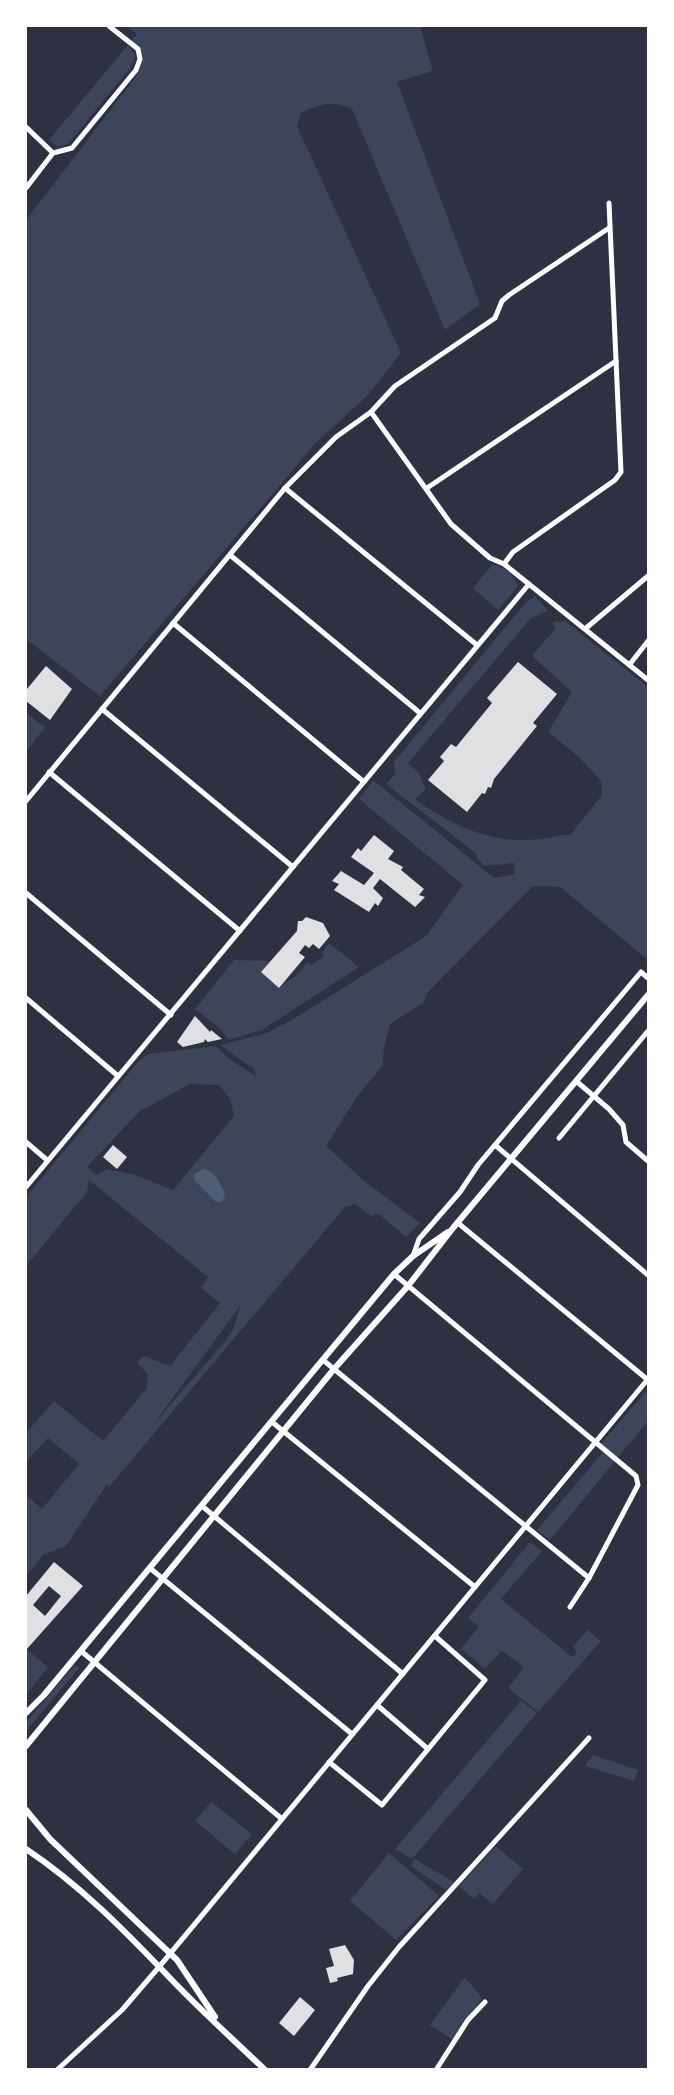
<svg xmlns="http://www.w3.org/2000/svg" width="674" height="2095" viewBox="0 0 674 2095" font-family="Karla,sans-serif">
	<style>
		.green { fill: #3c4559; fill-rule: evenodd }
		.water { fill: #4f5d75 }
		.building { fill: #e0e0e3; fill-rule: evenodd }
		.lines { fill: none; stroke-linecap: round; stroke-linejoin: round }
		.minor { stroke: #fff; stroke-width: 5 }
		.tertiary { stroke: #fff; stroke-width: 6 }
	</style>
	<rect width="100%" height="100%" fill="#2d3142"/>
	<!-- green -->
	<g class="green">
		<path d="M 127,26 L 420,26 L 433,71 L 397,82 L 480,304 L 445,330 L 352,109 C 332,100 321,104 301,113 L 297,126 L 401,353 L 367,396 L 316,443 L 100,696 L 26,639 L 26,220 L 135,78 L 139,59 L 131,41 L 137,34 Z"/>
		<polygon points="128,45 135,56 130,68 68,144 58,147 49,140"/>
		<path d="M 493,564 C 509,571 511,571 518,586 L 498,610 L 473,588 Z"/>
		<path d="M 535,596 L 548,611 L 531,618 L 408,763 L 418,772 L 426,789 L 415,799 C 446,822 485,841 525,840 C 541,840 556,836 571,834 L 602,795 L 601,781 L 579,757 L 548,732 L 572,692 L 532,656 L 555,629 L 553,622 L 565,621 L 648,687 L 648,960 L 560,887 L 533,886 L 428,992 L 423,1003 L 390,1024 L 384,1048 L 383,1065 L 356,1098 L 326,1146 L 363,1180 L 420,1223 L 406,1237 L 379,1214 L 371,1216 L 355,1204 L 345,1207 L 109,1487 L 107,1484 L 66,1546 L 43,1555 L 26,1576 L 26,1495 L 42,1509 L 79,1464 L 48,1438 L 26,1462 L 26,1433 L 54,1401 L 103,1441 L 147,1388 L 148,1375 L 137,1362 L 144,1356 L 170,1366 L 220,1303 L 201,1288 L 208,1277 L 89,1180 L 87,1192 L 26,1266 L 26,1197 L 138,1062 L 148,1054 L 216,1046 L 229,1059 L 256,1076 L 254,1069 L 220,1045 L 267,1033 L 295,1018 L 426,936 L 463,885 L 359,799 L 373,780 L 494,878 L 515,874 L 514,863 L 484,866 L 476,857 L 477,854 L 386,784 L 395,774 L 394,762 L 527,601 ZM 190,1084 L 219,1085 L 230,1099 L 234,1116 L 173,1190 L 135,1175 L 107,1169 L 96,1175 L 87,1167 L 140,1111 ZM 204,1168 L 213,1173 L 223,1187 L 216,1201 L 195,1181 L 193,1173 ZM 240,1306 L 234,1327 L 227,1339 L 153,1425 Z"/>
		<polygon points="26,713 45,727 26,752"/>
		<polygon points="329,943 359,967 262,1030 229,1040 217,1026 195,1009 234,960 270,961 261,972 279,988 299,973 307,962 311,965 323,957 324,949"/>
		<polygon points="648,1389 648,1421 550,1540 537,1530 604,1451 599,1446"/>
		<polygon points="530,1542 542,1551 501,1599 572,1657 577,1653 573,1646 588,1630 601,1641 538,1712 508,1688 524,1667 502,1651 485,1669 461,1649 479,1626 468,1618"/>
		<polygon points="26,1649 48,1667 26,1695"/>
		<polygon points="75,1665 79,1668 26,1731 26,1722"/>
		<polygon points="521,1701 537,1713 412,1859 395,1849"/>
		<polygon points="593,1755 638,1770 634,1781 585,1766"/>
		<polygon points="211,1802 252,1834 235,1854 195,1821"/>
		<polygon points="496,1846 523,1869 493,1904 479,1893 474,1899 459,1886"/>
		<polygon points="389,1853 439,1896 396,1940 350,1901"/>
		<polygon points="415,1859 454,1882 446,1890 411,1866"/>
		<polygon points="465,1977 482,1998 453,2040 430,2025"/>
	</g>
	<!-- water -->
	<path class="water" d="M 204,1168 C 215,1172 222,1184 225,1195 L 222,1202 L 216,1202 L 195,1181 L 193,1174 Z"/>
	<!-- building -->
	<g class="building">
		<polygon points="518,662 557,694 533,723 537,726 494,779 491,788 488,787 485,794 482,793 467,812 428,780 444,761 440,757 451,744 456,747 492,703 487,698"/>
		<polygon points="46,666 72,689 50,720 26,701 26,688 27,689"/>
		<polygon points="374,835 394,851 388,859 403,867 401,870 424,889 419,895 425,897 415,907 380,879 373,888 383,898 378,906 375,903 369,912 334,890 339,884 332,881 341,871 364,885 374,873 351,857 358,848 361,851"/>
		<polygon points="306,917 323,923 330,936 319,949 313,944 309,948 305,945 299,953 305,957 279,988 261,972 297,931 298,921 302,921"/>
		<polygon points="195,1016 210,1032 211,1030 222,1039 208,1042 205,1039 204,1042 183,1047 177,1042"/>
		<polygon points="113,1145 127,1157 117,1169 103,1157"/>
		<path d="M 54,1562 L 83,1586 L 26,1650 L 26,1596 ZM 49,1586 L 61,1596 L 45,1616 L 33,1605 Z"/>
		<polygon points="345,1945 354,1960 353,1974 337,1978 338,1981 330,1983 326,1968 334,1966 329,1949"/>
		<polygon points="300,1997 315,2010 294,2036 279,2023"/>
	</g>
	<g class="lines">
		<!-- minor -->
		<g class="minor">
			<polyline points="26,127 53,153"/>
			<polyline points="26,188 53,153 72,148 136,70 140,59 138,49 109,26"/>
			<polyline points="371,412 451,524 490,558 504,564 648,680"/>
			<polyline points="285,488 477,645"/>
			<polyline points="427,488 616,361"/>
			<polyline points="230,555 420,713"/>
			<polyline points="504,564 513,552 615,480 621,472 609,203"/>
			<polyline points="173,623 364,782"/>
			<polyline points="585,629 648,576"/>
			<polyline points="630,664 648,641"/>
			<polyline points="102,709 293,867"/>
			<polyline points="49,772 240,931"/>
			<polyline points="26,801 285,488 336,437 371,412 395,386 495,318 502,301 509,295 609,228"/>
			<polyline points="26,893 171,1015"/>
			<polyline points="26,998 118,1076"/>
			<polyline points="576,1081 609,1109 623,1125 626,1142 648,1161"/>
			<polyline points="559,1138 648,1031"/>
			<polyline points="26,1142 47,1160"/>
			<polyline points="495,1145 648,1275"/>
			<polyline points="26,1187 529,584"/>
			<polyline points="458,1223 648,1380"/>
			<polyline points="413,1256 419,1239 460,1192 478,1165 641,972 648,978"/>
			<polyline points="394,1274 636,1476 638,1485 589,1578 570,1607"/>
			<polyline points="323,1360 589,1578"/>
			<polyline points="272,1422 475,1587"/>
			<polyline points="202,1506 403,1674"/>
			<polyline points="151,1569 352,1734"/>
			<polyline points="81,1651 282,1819"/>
			<polyline points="377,1705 428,1749"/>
			<polyline points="329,1762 382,1805 485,1680 435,1636"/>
			<polyline points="57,2070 122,2010 159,1967 648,1379"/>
			<polyline points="310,2070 368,1986 399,1947 589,1738"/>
			<polyline points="436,2070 468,2020 485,2002"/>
		</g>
		<!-- tertiary -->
		<g class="tertiary">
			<polyline points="26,1713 44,1695 394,1274 413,1256 448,1232"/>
			<polyline points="26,1746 334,1369 408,1286 453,1228 648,995"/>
			<polyline points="26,1810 50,1839 177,1960 215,2017"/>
			<path d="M 26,1849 C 80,1885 124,1930 169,1977 C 199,2009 233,2039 265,2070"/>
		</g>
	</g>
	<!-- border -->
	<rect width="674" height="2095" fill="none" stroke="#ffffff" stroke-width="54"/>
</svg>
